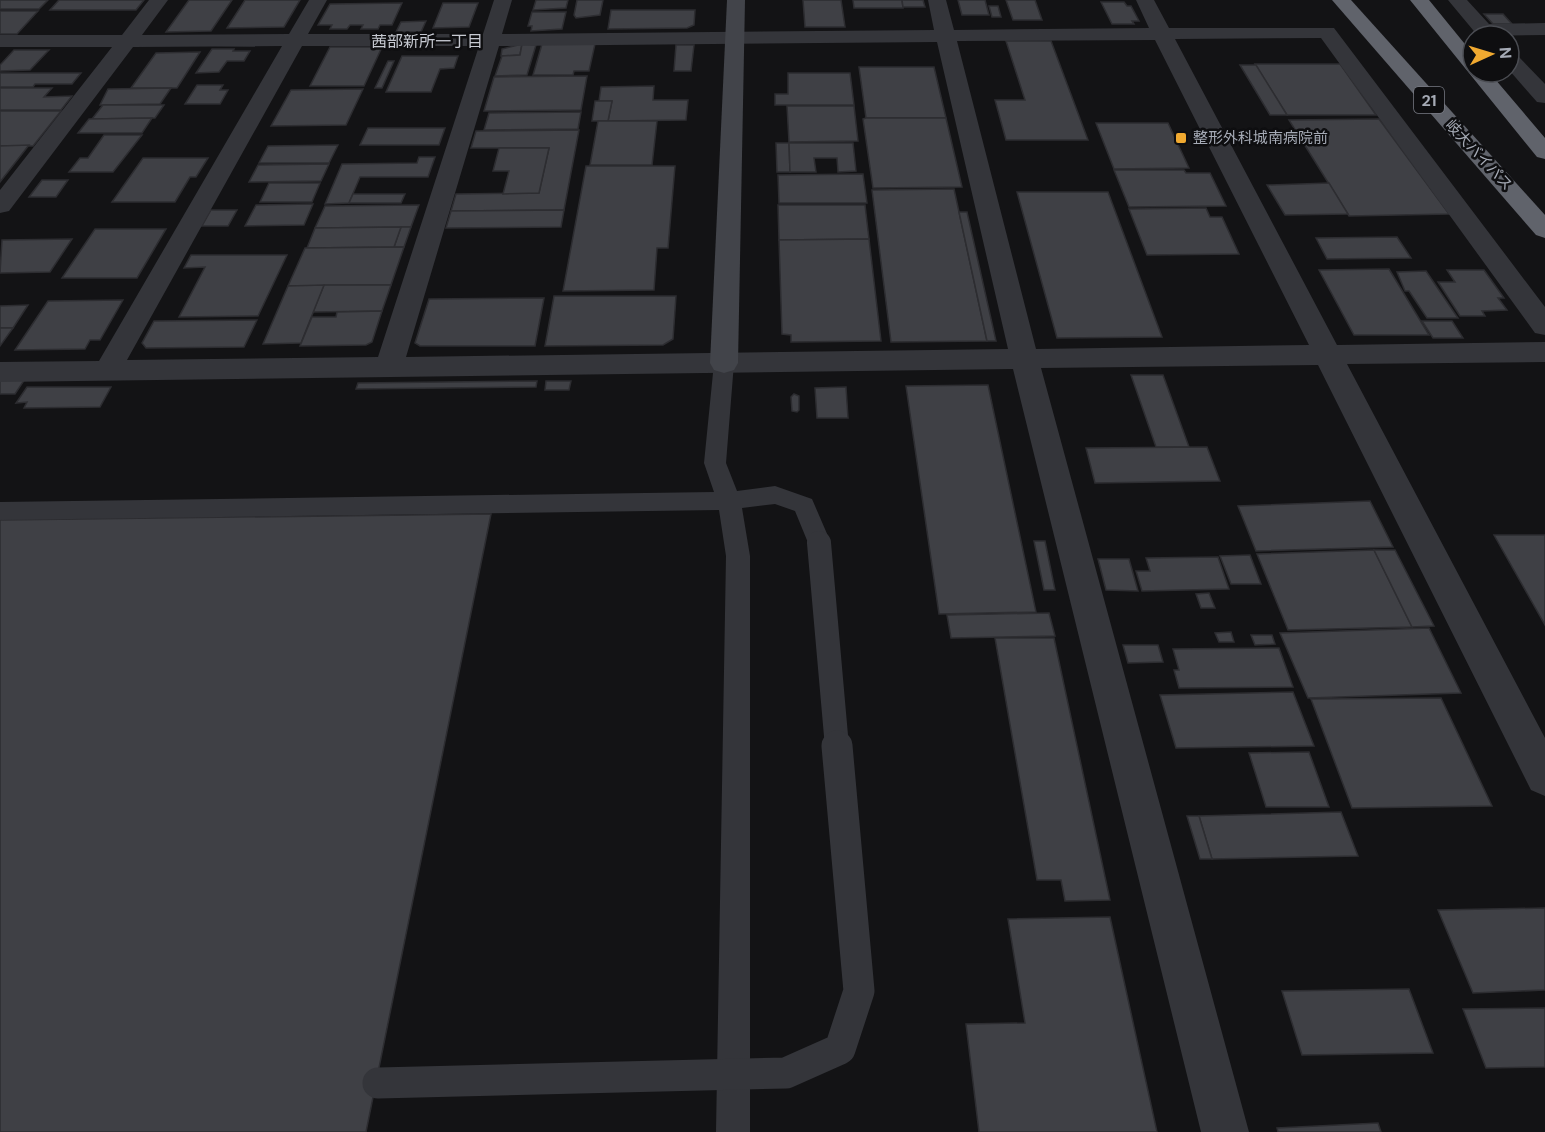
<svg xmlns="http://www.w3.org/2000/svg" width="1545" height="1132" viewBox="0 0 1545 1132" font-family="'DM Sans','Noto Sans JP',sans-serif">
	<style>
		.building { fill: #3f4045; stroke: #2d2d31; stroke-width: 1.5 }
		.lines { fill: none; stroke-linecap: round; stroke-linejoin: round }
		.lane { fill: #34353a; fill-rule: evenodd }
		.street { fill: #34353a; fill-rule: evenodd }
		.secondary { fill: #42444a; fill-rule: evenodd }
		.highway { fill: #60636b; fill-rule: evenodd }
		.lane-bridge-far1 { stroke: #34353a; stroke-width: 24 }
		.lane-bridge { stroke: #34353a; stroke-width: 31 }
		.poi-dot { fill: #f0a930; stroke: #0e0e10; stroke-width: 2 }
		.labels { text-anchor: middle; stroke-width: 5; stroke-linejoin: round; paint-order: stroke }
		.far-poi-label { font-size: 15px; fill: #a5aab5; stroke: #0e0e10; text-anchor: start }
		.far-street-label { font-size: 15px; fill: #a5aab5; stroke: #0e0e10 }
		.far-neighbourhood-label { font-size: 16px; fill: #c6c9d1; stroke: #0e0e10 }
		.shield { fill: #0e0e10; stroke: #787b84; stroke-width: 1.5 }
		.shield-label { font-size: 16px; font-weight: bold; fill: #a5aab5 }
	</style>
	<rect width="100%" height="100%" fill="#131315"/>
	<!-- building -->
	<g class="building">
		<polygon points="0,0 48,0 39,9 0,9"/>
		<polygon points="59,0 144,0 136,10 50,10"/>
		<polygon points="189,0 232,0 211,31 166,32"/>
		<polygon points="245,0 300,0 284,27 227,28"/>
		<polygon points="536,0 568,0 566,8 533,10"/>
		<polygon points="577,0 603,0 600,15 576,18 574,15"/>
		<polygon points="803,0 841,0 845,27 805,27"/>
		<polygon points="853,0 902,0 903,8 854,8"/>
		<polygon points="902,0 923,0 925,7 903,7"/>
		<polygon points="958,0 985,0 989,15 962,15"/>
		<polygon points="1006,0 1035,0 1042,20 1013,20"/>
		<polygon points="1101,2 1124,2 1127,6 1131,6 1139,21 1132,21 1134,24 1112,24"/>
		<polygon points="402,3 392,25 380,25 378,29 361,29 363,25 350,25 347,29 330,29 332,25 318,25 330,4"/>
		<polygon points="443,3 478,3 469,27 433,28"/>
		<polygon points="989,6 998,6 1001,17 992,17"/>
		<polygon points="611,10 695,10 694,25 687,28 608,29"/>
		<polygon points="0,11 38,11 17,34 0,34"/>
		<polygon points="532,12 566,12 562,29 531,31 532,26 528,26"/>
		<polygon points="1484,14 1503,14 1512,24 1493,24"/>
		<polygon points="426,21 421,32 396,32 401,22"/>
		<polygon points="1006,41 1051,41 1088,140 1006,140 995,100 1025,100"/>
		<polygon points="522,44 520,55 501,56 502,49"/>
		<polygon points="522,44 536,45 527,75 495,76 502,56 520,55"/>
		<polygon points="542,44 595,44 589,71 574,71 573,75 533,75"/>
		<polygon points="676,45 694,45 691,71 674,71"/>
		<polygon points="330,47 382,47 364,86 310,86"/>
		<polygon points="212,49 234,49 233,51 250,51 244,61 227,61 219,72 196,73"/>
		<polygon points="14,50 49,50 30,70 0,71 0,65"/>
		<polygon points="200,52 177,88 131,88 156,53"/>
		<polygon points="402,56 458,56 454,68 440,69 431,92 386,92"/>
		<polygon points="388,61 394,61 382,88 375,88"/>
		<polygon points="1255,64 1340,64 1376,115 1287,115"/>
		<polygon points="1240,65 1256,65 1287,115 1270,115"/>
		<polygon points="859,67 934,67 946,118 866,118"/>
		<polygon points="0,73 81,73 72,84 35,84 33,87 0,87"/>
		<polygon points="788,73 850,73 854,105 775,105 775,94 788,94"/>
		<polygon points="587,76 581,110 484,111 494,77"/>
		<polygon points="197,85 223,85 220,90 228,90 220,104 185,104"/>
		<polygon points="654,86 653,100 688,100 686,120 608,121 612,101 599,101 601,87"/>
		<polygon points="0,88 52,88 44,97 72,96 61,110 0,110"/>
		<polygon points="171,88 160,104 100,105 108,89"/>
		<polygon points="363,89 346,125 271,126 291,90"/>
		<polygon points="595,101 612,101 608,121 592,121"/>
		<polygon points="103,105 164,105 155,118 92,119"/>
		<polygon points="787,106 854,106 858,141 789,142"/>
		<polygon points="0,111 61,111 33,146 0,146"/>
		<polygon points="581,112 578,129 484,130 489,113"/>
		<polygon points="152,118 142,133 78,133 89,119"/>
		<polygon points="866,118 946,118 962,187 873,188 863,119"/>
		<polygon points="1379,119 1449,214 1349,216 1289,120"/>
		<polygon points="598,121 657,121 652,165 590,165"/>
		<polygon points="1096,123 1168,123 1189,168 1114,169"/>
		<polygon points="368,128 445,128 439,145 360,145"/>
		<polygon points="579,130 564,210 451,211 456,194 539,193 549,148 471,148 476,131"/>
		<polygon points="104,135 142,135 113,172 69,172 80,158 88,158"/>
		<polygon points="776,143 789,143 790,172 777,172"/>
		<polygon points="789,143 853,143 856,171 838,172 837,158 814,158 816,172 790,172"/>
		<polygon points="29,145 0,182 0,146"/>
		<polygon points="338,145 329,163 259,163 268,146"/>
		<polygon points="499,148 549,148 539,193 503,194 509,171 493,171"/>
		<polygon points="419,157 435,157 428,177 360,177 349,203 325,204 342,164 417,163"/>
		<polygon points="143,158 208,158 196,177 190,177 175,202 112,202"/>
		<polygon points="329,164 321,181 249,182 258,165"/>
		<polygon points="586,166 675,166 668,248 657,248 654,290 563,291"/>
		<polygon points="1114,170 1184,170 1186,173 1210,173 1226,206 1129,207"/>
		<polygon points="863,174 867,203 779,203 778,175"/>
		<polygon points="42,180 68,180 56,197 29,197"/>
		<polygon points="269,183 320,183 312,202 260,202"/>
		<polygon points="1329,183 1348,214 1285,215 1267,185"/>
		<polygon points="954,189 987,341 891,342 872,190"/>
		<polygon points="1017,192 1108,192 1162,337 1057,338"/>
		<polygon points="353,194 405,194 401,203 349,203"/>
		<polygon points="313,204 304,225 245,226 256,205"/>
		<polygon points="419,205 411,227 315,228 325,206"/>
		<polygon points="778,205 865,205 869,239 779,240"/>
		<polygon points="1206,208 1210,217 1222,217 1239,254 1147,255 1129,209"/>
		<polygon points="211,210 237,210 228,226 202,226"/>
		<polygon points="564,210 561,227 446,228 451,211"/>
		<polygon points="959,212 967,212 996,341 987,341"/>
		<polygon points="401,227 411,227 404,247 394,247"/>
		<polygon points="401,227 394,247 307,248 315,228"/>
		<polygon points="95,229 166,229 137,278 62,278"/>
		<polygon points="1397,237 1411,258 1327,259 1316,238"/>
		<polygon points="72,239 50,272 0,273 2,240"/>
		<polygon points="869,239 881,341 791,342 791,335 782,334 779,240"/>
		<polygon points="404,247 391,285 288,286 305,248"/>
		<polygon points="191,255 287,255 258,316 179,317 205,267 184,268"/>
		<polygon points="1389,269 1429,335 1354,335 1319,270"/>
		<polygon points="1447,270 1484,270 1504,298 1498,298 1507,310 1482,311 1485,316 1460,316 1438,282 1455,282"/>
		<polygon points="1426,271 1458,318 1427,318 1409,291 1405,291 1397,272"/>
		<polygon points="324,285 391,285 382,311 313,312"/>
		<polygon points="324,285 301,343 263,344 288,286"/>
		<polygon points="554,296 676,296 673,339 663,345 545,346"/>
		<polygon points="544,298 535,346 420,346 415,343 429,299"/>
		<polygon points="123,300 100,340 90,340 85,349 15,350 48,301"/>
		<polygon points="28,305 13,328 0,328 0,306"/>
		<polygon points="382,311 372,342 366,345 300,346 312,317 336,317 337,312"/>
		<polygon points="257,320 244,347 146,348 142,343 154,321"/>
		<polygon points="1422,321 1452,321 1463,338 1433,338"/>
		<polygon points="0,328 13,328 0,346"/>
		<polygon points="1131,375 1163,375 1189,447 1156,447"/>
		<polygon points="0,378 25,379 15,394 0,394"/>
		<polygon points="537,381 536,387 356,389 358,383"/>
		<polygon points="546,381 571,381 569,390 545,390"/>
		<polygon points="988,385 1036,612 939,614 906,386"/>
		<polygon points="27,387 111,387 100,407 24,408 27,402 16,403"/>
		<polygon points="846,387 848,418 817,418 815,388"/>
		<polygon points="794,394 799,396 799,410 797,412 792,411 791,397"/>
		<polygon points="1207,447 1220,481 1095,483 1086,448"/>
		<polygon points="1370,501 1393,547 1256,551 1238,506"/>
		<polygon points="491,514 366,1132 0,1132 0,520"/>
		<polygon points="1494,535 1545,535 1545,625"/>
		<polygon points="1034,541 1045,541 1055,590 1044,590"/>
		<polygon points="1374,550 1412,627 1288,630 1257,554"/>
		<polygon points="1374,550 1395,550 1434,626 1412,627"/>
		<polygon points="1250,555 1261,584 1231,584 1220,556"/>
		<polygon points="1218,557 1229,589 1142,591 1136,571 1150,571 1146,558"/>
		<polygon points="1098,559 1129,559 1138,591 1106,590"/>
		<polygon points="1209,593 1215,608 1201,608 1196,594"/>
		<polygon points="1049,613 1055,636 951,638 947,615"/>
		<polygon points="1429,628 1461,693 1308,698 1280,633"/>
		<polygon points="1231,632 1234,642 1219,642 1215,633"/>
		<polygon points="1251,635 1272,635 1275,644 1255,645"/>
		<polygon points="995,638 1054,638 1110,900 1065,901 1061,880 1037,880"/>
		<polygon points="1123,645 1158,645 1163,662 1128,663"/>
		<polygon points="1279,648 1293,687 1179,688 1174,670 1179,670 1173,649"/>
		<polygon points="1293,692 1314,746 1176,748 1160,695"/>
		<polygon points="1441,698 1492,806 1352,808 1311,699"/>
		<polygon points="1309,752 1329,807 1266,807 1249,753"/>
		<polygon points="1341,812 1358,856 1212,859 1199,816"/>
		<polygon points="1187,816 1199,816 1212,859 1200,859"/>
		<polygon points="1545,908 1545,990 1473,993 1438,910"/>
		<polygon points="1110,917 1157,1132 979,1132 966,1024 1025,1023 1008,919"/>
		<polygon points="1409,989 1433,1053 1302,1055 1282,991"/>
		<polygon points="1545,1008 1545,1067 1486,1068 1463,1009"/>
		<polygon points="1378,1123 1381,1132 1278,1132 1277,1128"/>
	</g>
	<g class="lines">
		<!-- lane -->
		<polygon class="lane" points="724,356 731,358 734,363 726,463 737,491 775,486 812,499 831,543 827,550 819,553 811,550 795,511 775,504 742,508 750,556 750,1132 716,1132 726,556 719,510 0,520 0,502 714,492 704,463 714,363 717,358"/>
		<!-- street -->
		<g class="street">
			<path d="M 149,0 L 168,0 L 142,35 L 289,34 L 309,0 L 327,0 L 308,34 L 483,34 L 494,0 L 512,0 L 502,34 L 934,30 L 928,0 L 946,0 L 954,30 L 1149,28 L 1136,0 L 1154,0 L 1169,28 L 1334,28 L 1545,307 L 1545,335 L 1535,333 L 1321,38 L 1175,39 L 1337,345 L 1545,342 L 1545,362 L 1347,364 L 1545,738 L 1545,796 L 1531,790 L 1318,365 L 1041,368 L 1249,1132 L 1201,1132 L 1013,369 L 0,382 L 0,362 L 99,361 L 282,46 L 133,47 L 9,211 L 0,213 L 0,190 L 112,47 L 0,47 L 0,35 L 122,35 ZM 1155,40 L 1309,345 L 1036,349 L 957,41 ZM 937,42 L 1008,349 L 406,357 L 499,46 ZM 302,46 L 479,46 L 378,357 L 127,360 Z"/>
			<polygon points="1448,0 1467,0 1489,24 1545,23 1545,35 1478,36"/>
			<polygon points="1509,52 1516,54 1545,84 1545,103 1537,102 1509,70"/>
		</g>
		<!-- secondary -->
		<polygon class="secondary" points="727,0 745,0 738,363 734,370 724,373 714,370 710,363"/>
		<!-- highway -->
		<g class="highway">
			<polygon points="1332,0 1351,0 1545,215 1545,238 1536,235"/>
			<polygon points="1410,0 1429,0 1473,54 1473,72 1489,72 1545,138 1545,159 1537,157"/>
		</g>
		<!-- lane-bridge-far1 -->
		<polyline class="lane-bridge-far1" points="819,543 837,747"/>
		<!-- lane-bridge -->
		<polyline class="lane-bridge" points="378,1083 786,1073 840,1049 859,991 837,746"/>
	</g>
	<!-- markers -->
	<rect class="poi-dot" x="1175" y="132" width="12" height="12" rx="3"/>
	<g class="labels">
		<!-- far-poi labels -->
		<g class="far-poi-label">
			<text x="1193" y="143">整形外科城南病院前</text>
		</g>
		<!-- far-street labels -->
		<g class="far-street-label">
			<text transform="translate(1479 155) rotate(47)" y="5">岐大バイパス</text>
		</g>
		<!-- far-neighbourhood labels -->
		<g class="far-neighbourhood-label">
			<text x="427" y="47">茜部新所一丁目</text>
		</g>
		<!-- shield labels -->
		<rect class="shield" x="1414" y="87" width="30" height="26" rx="4.5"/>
		<g class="shield-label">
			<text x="1429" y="106">21</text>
		</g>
	</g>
	<!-- north arrow -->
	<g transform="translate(1491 54) rotate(86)"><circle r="28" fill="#0e0e10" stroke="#4a4c52" stroke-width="1.5"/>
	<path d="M0-4.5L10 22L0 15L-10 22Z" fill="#f0a930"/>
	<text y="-9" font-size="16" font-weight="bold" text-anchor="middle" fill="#a5aab5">N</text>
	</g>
</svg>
